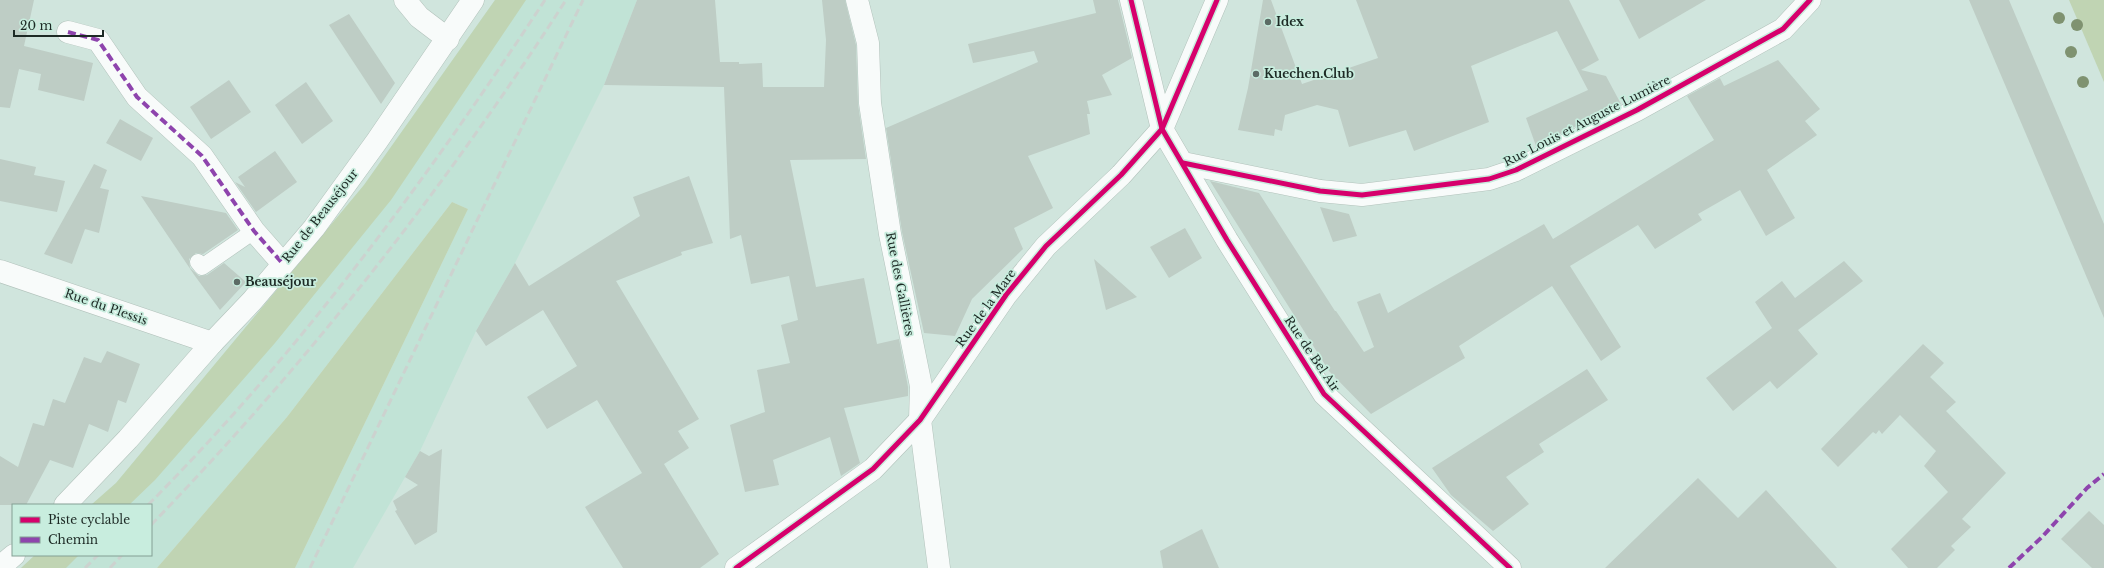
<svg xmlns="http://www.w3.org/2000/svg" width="2104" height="568" viewBox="0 0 2104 568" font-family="'Libre Baskerville',serif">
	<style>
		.built { fill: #c1e3d6 }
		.green { fill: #c0d4b3 }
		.building { fill: #becdc5 }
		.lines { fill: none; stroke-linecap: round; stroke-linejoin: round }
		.service-casing { stroke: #b2c2bb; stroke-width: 17 }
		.minor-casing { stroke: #b2c2bb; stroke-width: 23 }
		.service { stroke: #f8fbfa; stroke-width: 16 }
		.minor { stroke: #f8fbfa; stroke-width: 22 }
		.rail { stroke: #ccd2cf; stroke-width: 3; stroke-dasharray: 8 4; stroke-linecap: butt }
		.quiet { stroke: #8e44ad; stroke-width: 4; stroke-dasharray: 8 4; stroke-linecap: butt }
		.cycleway-casing { stroke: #c8edde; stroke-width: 8 }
		.cycleway { stroke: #d6006c; stroke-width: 5 }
		.tree { fill: #7f9270 }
		.poi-dot { fill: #5c6b65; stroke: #c8edde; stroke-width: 1.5 }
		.labels { text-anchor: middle; stroke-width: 3.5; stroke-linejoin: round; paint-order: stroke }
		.poi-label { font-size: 12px; font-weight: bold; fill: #1d2a25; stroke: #c8edde; text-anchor: start }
		.street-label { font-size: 12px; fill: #1d2a25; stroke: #c8edde }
	</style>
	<rect width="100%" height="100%" fill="#d0e5dd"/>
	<!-- built -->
	<polygon class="built" points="495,0 637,0 604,85 515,263 476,331 420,451 353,568 295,568 468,209 452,202 287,417 157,568 21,568 35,555 151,555 151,505 91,505 116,483 364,185"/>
	<!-- green -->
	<g class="green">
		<polygon points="495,0 526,0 391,200 275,343 155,480 129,505 91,505 116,483 364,185"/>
		<polygon points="2069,0 2104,0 2104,82"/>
		<polygon points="452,202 468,209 295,568 157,568 287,417"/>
		<polygon points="35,555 79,555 66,568 21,568"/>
	</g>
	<!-- building -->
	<g class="building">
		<polygon points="0,0 34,0 24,46 93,63 84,101 38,90 41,74 19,69 10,108 0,107"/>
		<polygon points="637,0 715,0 720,62 739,62 739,64 762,63 763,87 824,87 826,40 822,0 845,0 856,45 858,104 866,159 790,160 816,287 864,278 877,344 899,339 908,387 908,396 844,408 860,463 841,476 830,437 773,460 779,485 745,492 730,425 765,412 757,370 790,363 781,325 798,320 789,276 751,284 741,235 730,239 724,87 604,85"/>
		<polygon points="1093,0 1118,0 1132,58 1102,75 1112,95 1087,101 1090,114 1087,114 1090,134 1028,156 1053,208 1014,228 1023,249 972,299 955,336 924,333 902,232 886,128 1038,62 1034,51 973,63 968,44 1096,13"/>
		<polygon points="1263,0 1271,0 1302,84 1378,58 1356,0 1569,0 1599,60 1581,70 1606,76 1621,104 1536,146 1526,118 1588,90 1557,31 1471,66 1489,122 1414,151 1406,130 1349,147 1338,110 1317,105 1285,115 1282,131 1275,129 1274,136 1238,130 1248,88"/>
		<polygon points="1619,0 1706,0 1639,39"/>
		<polygon points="1969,0 2009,0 2104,224 2104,318"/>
		<polygon points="349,14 395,83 381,104 329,25"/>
		<polygon points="1778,60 1820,109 1805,121 1817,135 1767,170 1795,218 1766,236 1740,190 1698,214 1702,220 1655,249 1638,225 1570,266 1621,347 1601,361 1552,286 1459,346 1465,358 1371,414 1329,371 1210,181 1259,193 1335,311 1336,311 1364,352 1374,347 1357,302 1380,293 1388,313 1544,224 1553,239 1714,140 1687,96 1720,78 1724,86"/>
		<polygon points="229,80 251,112 211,139 190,107"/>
		<polygon points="306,82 333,121 302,144 275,105"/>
		<polygon points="120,119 153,138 141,161 106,143"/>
		<polygon points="275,151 297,182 256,212 235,182 245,187 238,177"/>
		<polygon points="0,159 36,167 34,175 65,181 57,212 0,201"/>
		<polygon points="94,164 107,170 100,188 109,190 99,233 85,229 72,264 44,254"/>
		<polygon points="689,176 713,243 681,252 682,255 616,281 699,419 678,431 689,448 664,464 719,554 700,568 623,568 585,507 642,473 597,400 547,429 527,397 577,366 543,310 486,346 476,331 515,263 529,286 640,216 633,197"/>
		<polygon points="141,196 226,213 238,230 203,254 196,253 189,259 190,268 199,276 207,275 224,263 246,282 220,310 195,276"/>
		<polygon points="1320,207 1349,214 1357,236 1333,242"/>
		<polygon points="1185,228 1202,258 1169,278 1150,247"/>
		<polygon points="1094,259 1137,297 1106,310"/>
		<polygon points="1844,261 1863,281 1798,330 1818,354 1777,389 1770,381 1733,411 1706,378 1772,328 1755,302 1782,281 1795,298"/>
		<polygon points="1923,344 1944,363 1930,377 1956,402 1946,411 2006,473 1962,519 1971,527 1951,546 1955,550 1937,568 1908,568 1891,549 1948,492 1924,466 1936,451 1900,415 1882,434 1879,430 1876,434 1873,432 1838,467 1821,449"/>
		<polygon points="107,351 140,364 126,403 118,400 108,432 89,424 73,468 50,460 26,505 0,505 0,456 18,467 33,423 44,426 53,399 65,403 84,357 101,363"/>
		<polygon points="1587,369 1608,400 1539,444 1544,452 1506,477 1529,504 1493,531 1451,495 1432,468"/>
		<polygon points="442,449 437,532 415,545 395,511 397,510 393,501 418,485 405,477 420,451 429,456"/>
		<polygon points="1698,478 1738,518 1766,490 1837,568 1605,568"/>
		<polygon points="2089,511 2104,525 2104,568 2092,568 2061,539"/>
		<polygon points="1202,529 1219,568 1163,568 1160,551"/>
	</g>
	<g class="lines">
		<!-- service casing -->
		<g class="service-casing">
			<polyline id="service" points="198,262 202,267 254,231"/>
		</g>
		<!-- minor casing -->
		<g class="minor-casing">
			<g id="minor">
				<polyline points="405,0 419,17 448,39"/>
				<polyline points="857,0 868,43 870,103 890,234 921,386 920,420 939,568"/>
				<polyline points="1131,0 1162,129 1227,240 1324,394 1510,568"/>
				<polyline points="68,32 98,40 137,97 202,156 254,231 283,264"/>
				<polyline points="1183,163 1320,191 1362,195 1489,179 1516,170 1637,110 1783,29 1810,0"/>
				<polyline points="0,271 212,343"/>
				<polyline points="65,505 128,439 212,343 252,301 314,228 377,141 473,0"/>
				<polyline points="0,567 14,555"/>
				<polyline points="736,568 873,469 920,420 1006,295 1046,246 1121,175 1162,129 1217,0"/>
			</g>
		</g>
		<!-- service -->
		<use href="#service" class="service"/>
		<!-- minor -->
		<use href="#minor" class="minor"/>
		<!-- rail -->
		<g class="rail">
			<path d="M 148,505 C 299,353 427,179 545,0"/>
			<path d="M 151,525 C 306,365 445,188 566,0"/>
			<polyline points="85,568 98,555"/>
			<polyline points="110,568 122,555"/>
			<polyline points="310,568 583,0"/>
		</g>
		<!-- quiet -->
		<g class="quiet">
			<polyline points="68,32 98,40 137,97 202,156 254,231 283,264"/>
			<polyline points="2009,568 2042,537 2087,488 2104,474"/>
		</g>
		<!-- cycleway casing -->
		<g class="cycleway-casing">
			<g id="cycleway">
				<polyline points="1131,0 1162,129 1227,240 1324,394 1510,568"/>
				<polyline points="1183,163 1320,191 1362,195 1489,179 1516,170 1637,110 1783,29 1810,0"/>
				<polyline points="736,568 873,469 920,420 1006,295 1046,246 1121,175 1162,129 1217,0"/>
			</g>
		</g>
		<!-- cycleway -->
		<use href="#cycleway" class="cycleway"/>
	</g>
	<!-- trees -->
	<g class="tree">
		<circle cx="2059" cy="18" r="6"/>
		<circle cx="2077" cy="25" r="6"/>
		<circle cx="2071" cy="52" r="6"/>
		<circle cx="2083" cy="82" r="6"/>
	</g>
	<!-- markers -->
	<g class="poi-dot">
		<circle cx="1268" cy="22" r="4"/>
		<circle cx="1256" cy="74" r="4"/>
		<circle cx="237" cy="282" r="4"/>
	</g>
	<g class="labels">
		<!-- poi labels -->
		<g class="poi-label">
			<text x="1276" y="26">Idex</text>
			<text x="1264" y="78">Kuechen.Club</text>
			<text x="245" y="286">Beauséjour</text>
		</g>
		<!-- street labels -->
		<g class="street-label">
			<text transform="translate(1587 121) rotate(-27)" y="4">Rue Louis et Auguste Lumière</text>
			<text transform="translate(320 216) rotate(-52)" y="4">Rue de Beauséjour</text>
			<text transform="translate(900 284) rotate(79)" y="4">Rue des Gallières</text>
			<text transform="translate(106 307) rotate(19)" y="4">Rue du Plessis</text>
			<text transform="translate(986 308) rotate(-54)" y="4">Rue de la Mare</text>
			<text transform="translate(1312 354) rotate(56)" y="4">Rue de Bel Air</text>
		</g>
	</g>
	<!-- legend -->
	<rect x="12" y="504" width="140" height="52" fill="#c8edde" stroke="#849f94"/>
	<rect x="20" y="517" width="20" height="6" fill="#d6006c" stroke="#849f94"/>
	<text x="48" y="524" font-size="12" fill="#1d2a25">Piste cyclable</text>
	<rect x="20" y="537" width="20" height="6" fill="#8e44ad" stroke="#849f94"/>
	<text x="48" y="544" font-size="12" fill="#1d2a25">Chemin</text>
	<!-- scale -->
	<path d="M14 30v6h89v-6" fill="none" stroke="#1d2a25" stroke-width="2"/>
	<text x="20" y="30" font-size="12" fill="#1d2a25" stroke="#c8edde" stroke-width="3" paint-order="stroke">20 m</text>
</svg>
